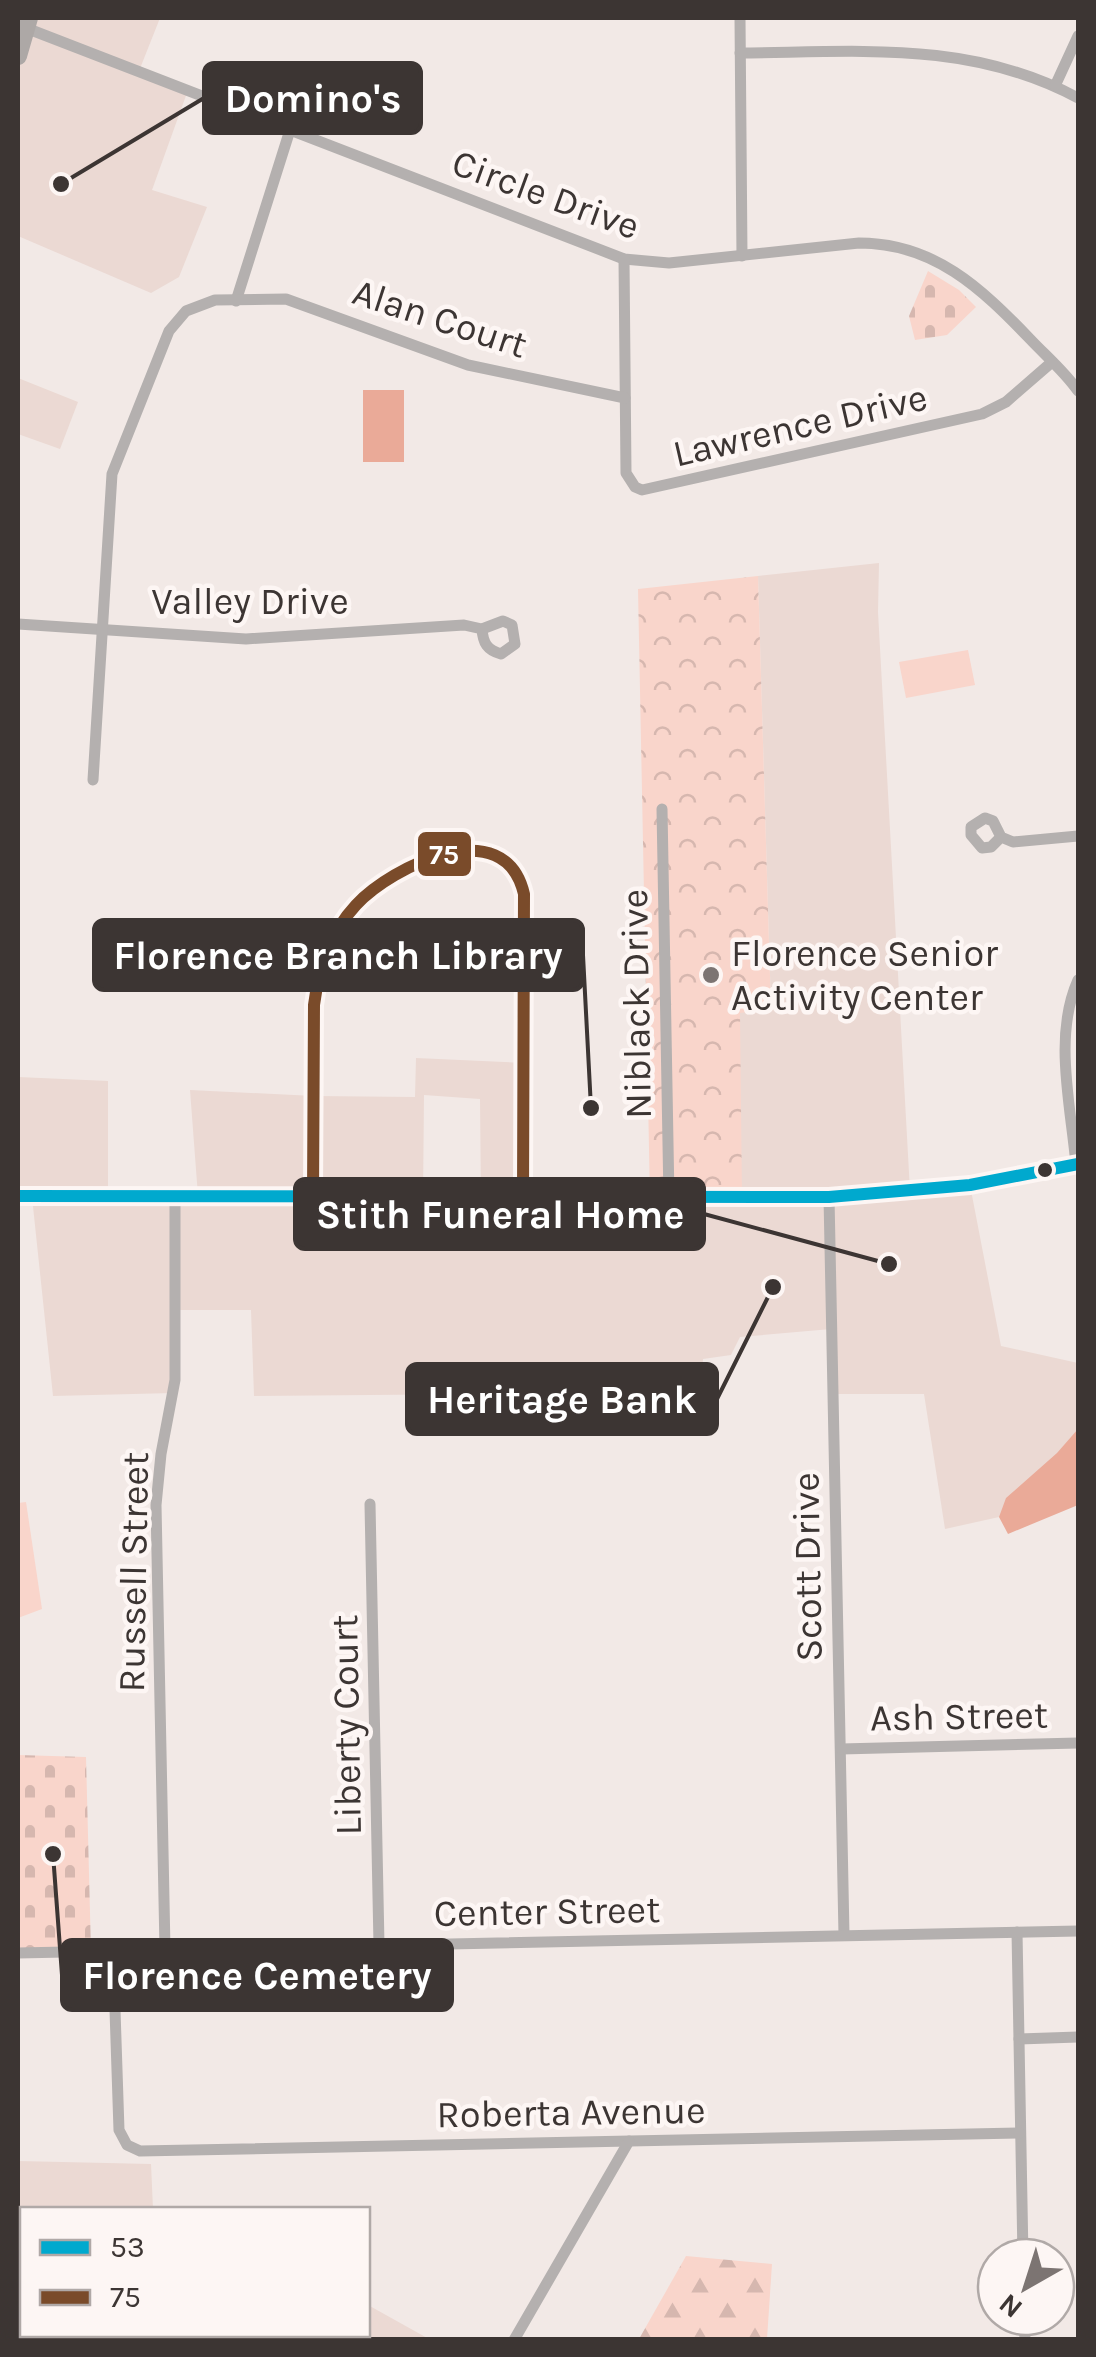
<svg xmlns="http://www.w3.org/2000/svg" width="1096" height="2357" viewBox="0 0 1096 2357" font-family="Karla,sans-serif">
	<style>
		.built { fill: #ebd9d3; fill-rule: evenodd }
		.forest { fill: url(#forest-firs) }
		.cemetery { fill: url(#cemetery-stones) }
		.park { fill: url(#park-crowns) }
		.pitch { fill: #f9d5cb }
		.water { fill: #eaaa98 }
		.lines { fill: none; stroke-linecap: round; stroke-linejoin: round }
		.street { stroke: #b4b0af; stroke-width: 11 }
		.primary { stroke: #ada8a6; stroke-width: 18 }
		.bus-1-casing { stroke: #fdf6f4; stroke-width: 20 }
		.bus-2-casing { stroke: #fdf6f4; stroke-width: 20 }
		.bus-1 { stroke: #00a9ce; stroke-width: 12 }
		.bus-2 { stroke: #7a4b2a; stroke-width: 12 }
		.poi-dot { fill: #7c7472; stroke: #fdf6f4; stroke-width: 4 }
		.bus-dot { fill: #3c3533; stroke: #fdf6f4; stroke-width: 4 }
		.labels { text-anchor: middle; stroke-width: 9; stroke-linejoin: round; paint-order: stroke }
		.street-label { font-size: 38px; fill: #3c3533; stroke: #fdf6f4 }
		.poi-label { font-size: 38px; fill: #3c3533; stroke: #fdf6f4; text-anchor: start }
		.leader { fill: none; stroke: #3c3533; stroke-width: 4 }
		.callout-dot { fill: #3c3533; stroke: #fdf6f4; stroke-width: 4 }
		.callout { fill: #3c3533; stroke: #3c3533; stroke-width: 4 }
		.callout-label { font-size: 40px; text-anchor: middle; font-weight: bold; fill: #fff }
		.line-badge { stroke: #fdf6f4; stroke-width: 4 }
		.badge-label { font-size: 28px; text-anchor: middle; font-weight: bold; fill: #fff }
	</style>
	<defs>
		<pattern id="forest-firs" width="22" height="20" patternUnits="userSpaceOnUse" patternTransform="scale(2.5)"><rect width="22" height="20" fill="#f9d5cb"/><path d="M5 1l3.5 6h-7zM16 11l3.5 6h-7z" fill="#d6b7af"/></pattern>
		<pattern id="cemetery-stones" width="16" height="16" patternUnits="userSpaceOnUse" patternTransform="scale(2.5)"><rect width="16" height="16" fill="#f9d5cb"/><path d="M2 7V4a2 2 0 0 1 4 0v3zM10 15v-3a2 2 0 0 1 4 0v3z" fill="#d6b7af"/></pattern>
		<pattern id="park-crowns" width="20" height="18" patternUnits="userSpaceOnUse" patternTransform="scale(2.5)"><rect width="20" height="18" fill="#f9d5cb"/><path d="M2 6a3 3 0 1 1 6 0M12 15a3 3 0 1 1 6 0" fill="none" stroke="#d6b7af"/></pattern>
	</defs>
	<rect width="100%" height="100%" fill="#f2e9e6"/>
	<!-- built -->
	<g class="built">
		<polygon points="29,18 160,18 139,71 188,90 152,190 207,207 179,277 151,293 18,236 18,56"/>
		<polygon points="18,378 78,402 60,449 18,434"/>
		<path d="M 879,563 L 878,612 L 910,1191 L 970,1185 L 1001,1346 L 1078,1363 L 1078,1462 L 999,1517 L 945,1529 L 924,1394 L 833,1394 L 831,1329 L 740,1337 L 731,1355 L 703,1359 L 699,1408 L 485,1411 L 485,1394 L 254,1396 L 251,1310 L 177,1310 L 173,1393 L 53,1396 L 32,1197 L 18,1196 L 18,1077 L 108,1081 L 108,1196 L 198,1196 L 190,1090 L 314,1096 L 415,1097 L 416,1058 L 524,1063 L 524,1199 L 682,1199 L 740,1012 L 771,1008 L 758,576 ZM 424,1095 L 480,1099 L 481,1199 L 423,1198 Z"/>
		<polygon points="18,2161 151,2164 153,2209 22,2210 22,2259 18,2259"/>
		<polygon points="368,2305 429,2339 209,2340 200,2335 368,2334"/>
	</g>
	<!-- forest -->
	<polygon class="forest" points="686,2256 772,2264 767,2339 639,2339"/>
	<!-- cemetery -->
	<g class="cemetery">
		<polygon points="928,271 959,290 976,307 947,335 915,340 909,316"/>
		<polygon points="18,1755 86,1757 91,1951 18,1952"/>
	</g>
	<!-- park -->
	<g class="park">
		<polygon points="758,576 771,1009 740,1013 742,1199 650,1199 638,589"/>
		<polygon points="18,2259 22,2259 22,2334 200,2334 209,2339 18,2339"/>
	</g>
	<!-- pitch -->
	<g class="pitch">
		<polygon points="968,650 975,685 906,698 899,662"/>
		<polygon points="26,1502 42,1609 18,1618 18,1503"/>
	</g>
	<!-- water -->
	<g class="water">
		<rect x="363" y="390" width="41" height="72"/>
		<polygon points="1078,1429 1078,1505 1008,1534 999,1517 1006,1498 1057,1453"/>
	</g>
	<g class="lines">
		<!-- street -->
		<g class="street">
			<polyline points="740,18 742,256"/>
			<path d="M 26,28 L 624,259 L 669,263 L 859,243 C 934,243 981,288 1030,339 C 1046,356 1065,372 1078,391"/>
			<path d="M 740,53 C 859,52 970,40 1078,98"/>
			<polyline points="1055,86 1078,36"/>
			<polyline points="624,259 626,473 635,487 642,490 982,414 1006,402 1052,362"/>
			<polyline points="236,301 290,130"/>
			<path d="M 18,624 L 246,639 L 464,625 L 482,629 L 503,621 L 512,625 L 515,644 L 501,654 C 487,650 483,643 482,629"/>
			<polyline points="93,780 112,474 169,331 186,311 215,300 286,299 468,365 625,398"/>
			<polyline points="662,809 669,1199"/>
			<polyline points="1001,837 991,847 982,848 971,835 971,827 985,818 993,821 1001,837 1013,842 1078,836"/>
			<path d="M 1076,1165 C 1071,1106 1053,1036 1078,980"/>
			<polyline points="829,1197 844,1935"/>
			<path d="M 313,1198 L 314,1005 C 319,967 330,933 356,905 C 392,866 505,811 524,894 L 523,1199"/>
			<polyline points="370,1504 379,1945"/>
			<polyline points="841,1749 1078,1743"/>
			<polyline points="1017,1932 1023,2257"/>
			<polyline points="165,1949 156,1505 161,1454 175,1380 175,1197"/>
			<polyline points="113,1950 119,2130 127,2145 140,2151 1020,2133"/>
			<polyline points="18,1953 1078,1931"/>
			<polyline points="1019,2039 1078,2037"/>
			<polyline points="1024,2317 1025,2340"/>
			<polyline points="514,2340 629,2141"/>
		</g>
		<!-- primary -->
		<g class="primary">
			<polyline points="18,56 29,18"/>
			<polyline points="18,1196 829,1197 970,1185 1078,1164"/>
			<polyline points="18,2259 22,2259"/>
			<polyline points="200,2334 209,2340"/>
		</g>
		<!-- bus-1 casing -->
		<g class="bus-1-casing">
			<polyline id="bus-1" points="18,1196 829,1197 970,1185 1078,1164"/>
		</g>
		<!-- bus-2 casing -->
		<g class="bus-2-casing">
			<path id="bus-2" d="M 313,1198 L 314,1005 C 319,967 330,933 356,905 C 392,866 505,811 524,894 L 523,1199"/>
		</g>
		<!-- bus-1 -->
		<use href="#bus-1" class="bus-1"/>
		<!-- bus-2 -->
		<use href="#bus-2" class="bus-2"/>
	</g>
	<!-- markers -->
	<circle class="poi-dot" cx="711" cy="975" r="10"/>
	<circle class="bus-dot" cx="1045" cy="1170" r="9"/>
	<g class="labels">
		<!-- street labels -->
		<g class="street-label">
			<text transform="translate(546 194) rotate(20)" y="13">Circle Drive</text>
			<text transform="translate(440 318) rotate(18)" y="13">Alan Court</text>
			<text transform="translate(800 425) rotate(-13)" y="13">Lawrence Drive</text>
			<text x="250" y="614">Valley Drive</text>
			<text transform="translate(636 1004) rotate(-91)" y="13">Niblack Drive</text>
			<text transform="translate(807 1567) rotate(-91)" y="13">Scott Drive</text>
			<text transform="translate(133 1572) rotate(-89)" y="13">Russell Street</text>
			<text transform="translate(959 1716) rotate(-1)" y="13">Ash Street</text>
			<text transform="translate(346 1725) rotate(-91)" y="13">Liberty Court</text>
			<text transform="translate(547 1911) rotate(-1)" y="13">Center Street</text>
			<text transform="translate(571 2112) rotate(-1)" y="13">Roberta Avenue</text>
		</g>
		<!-- poi labels -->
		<g class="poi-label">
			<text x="731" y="966">Florence Senior<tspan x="731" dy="44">Activity Center</tspan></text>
		</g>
	</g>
	<!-- callouts -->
	<path class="leader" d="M61 184L204 98M591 1108L583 955M889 1264L704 1214M773 1287L717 1399M53 1854L62 1975"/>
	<g class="callout-dot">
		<circle cx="61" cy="184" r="10"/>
		<circle cx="591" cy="1108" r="10"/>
		<circle cx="889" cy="1264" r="10"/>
		<circle cx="773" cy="1287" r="10"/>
		<circle cx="53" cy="1854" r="10"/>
	</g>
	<g class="callout">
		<rect x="204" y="63" width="217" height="70" rx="10"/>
		<rect x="94" y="920" width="489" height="70" rx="10"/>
		<rect x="295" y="1179" width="409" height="70" rx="10"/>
		<rect x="407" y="1364" width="310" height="70" rx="10"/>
		<rect x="62" y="1940" width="390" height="70" rx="10"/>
	</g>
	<g class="callout-label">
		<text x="313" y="112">Domino's</text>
		<text x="338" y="969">Florence Branch Library</text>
		<text x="500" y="1228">Stith Funeral Home</text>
		<text x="562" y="1413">Heritage Bank</text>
		<text x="257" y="1989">Florence Cemetery</text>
	</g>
	<rect class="line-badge" x="416" y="830" width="57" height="48" rx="10" fill="#7a4b2a"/>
	<g class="badge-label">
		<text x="444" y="864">75</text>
	</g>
	<!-- border -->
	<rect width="1096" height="2357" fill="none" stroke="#3c3533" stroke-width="40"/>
	<!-- legend -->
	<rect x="20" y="2207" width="350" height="130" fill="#fdf6f4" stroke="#b0a9a7" stroke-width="2.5"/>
	<rect x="40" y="2240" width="50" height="15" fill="#00a9ce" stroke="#b0a9a7" stroke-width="2.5"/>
	<text x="110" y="2257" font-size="30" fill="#3c3533">53</text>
	<rect x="40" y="2290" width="50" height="15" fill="#7a4b2a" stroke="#b0a9a7" stroke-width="2.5"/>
	<text x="110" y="2307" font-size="30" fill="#3c3533">75</text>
	<!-- north arrow -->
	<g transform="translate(1026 2287) rotate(219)"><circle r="48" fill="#fdf6f4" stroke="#b0a9a7" stroke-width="2.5"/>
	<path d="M0-8L18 38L0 25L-18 38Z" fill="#7c7472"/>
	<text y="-15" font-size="28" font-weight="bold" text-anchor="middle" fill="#3c3533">N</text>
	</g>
</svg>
